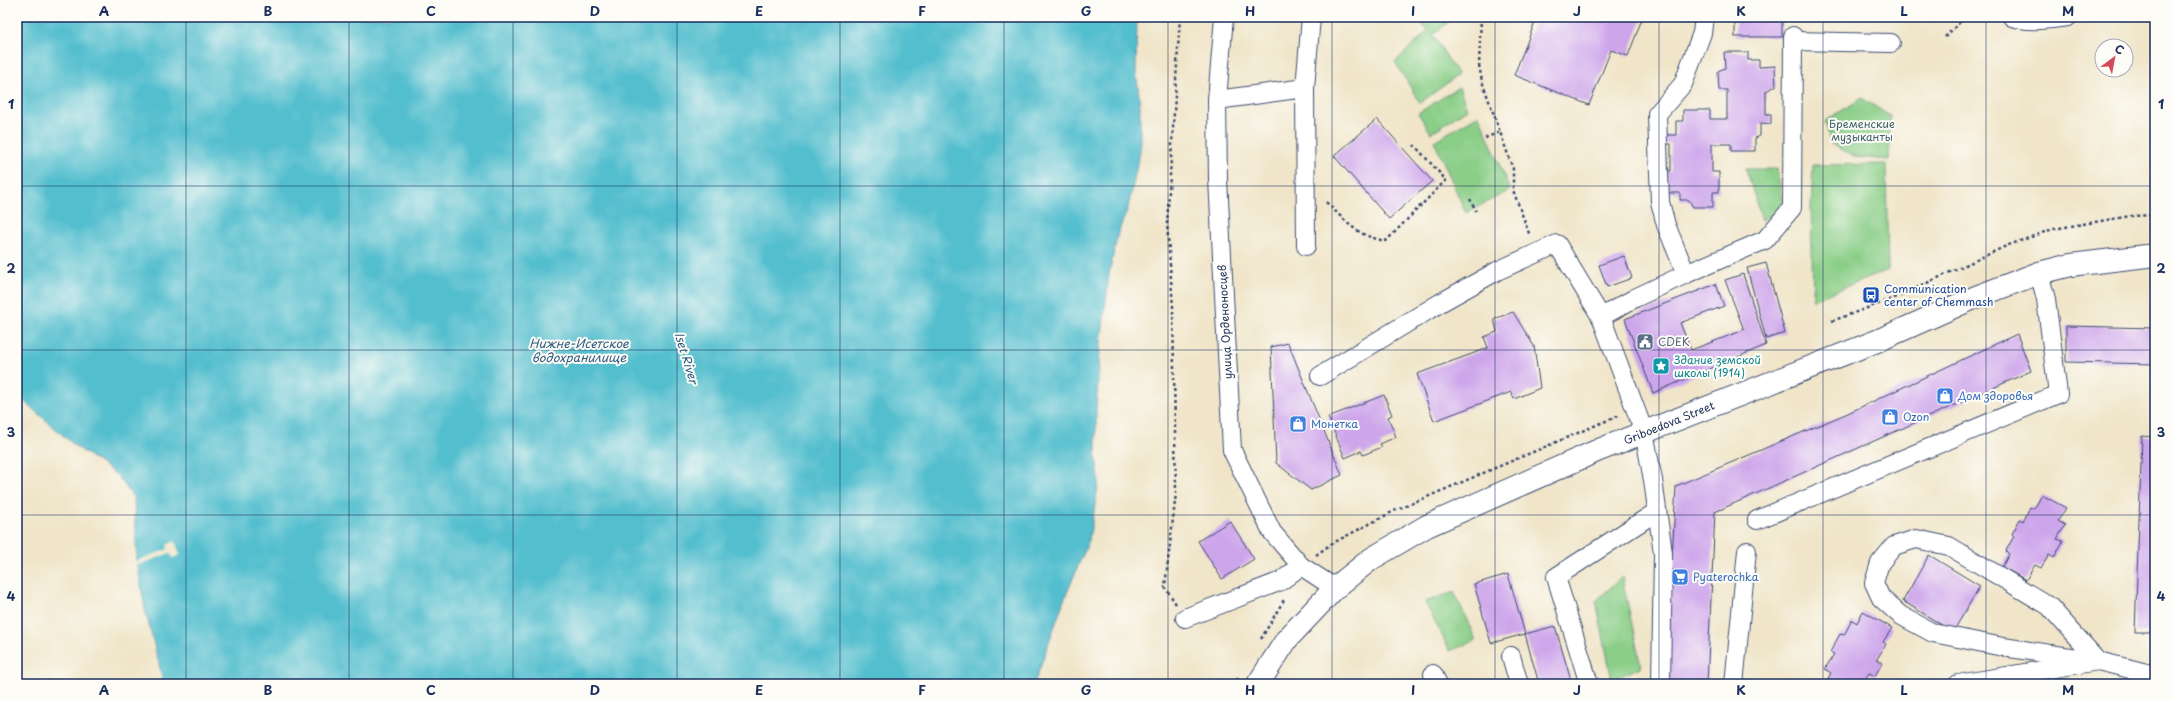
<svg xmlns="http://www.w3.org/2000/svg" width="2172" height="701" viewBox="0 0 2172 701" font-family="'Playpen Sans',sans-serif">
	<style>
		.green { fill: #8ace87; stroke: #527e72 }
		.water { fill: #53bece; stroke: #377696 }
		.pier { fill: #f0e5c9 }
		.building { fill: #cda5eb }
		.lines { fill: none; stroke-linecap: round; stroke-linejoin: round }
		.minor-casing { stroke: #3b4a6e; stroke-width: 20 }
		.major-casing { stroke: #3b4a6e; stroke-width: 24 }
		.path { stroke: #3b4a6e; stroke-width: 2.5; stroke-dasharray: 3 3; stroke-linecap: butt }
		.minor { stroke: #fff; stroke-width: 18 }
		.major { stroke: #fff; stroke-width: 22 }
		.grid { fill: none; stroke: #1b2f5e; stroke-width: 1; stroke-opacity: 0.55 }
		.labels { text-anchor: middle; stroke-width: 4; stroke-linejoin: round; paint-order: stroke }
		.park-label { font-size: 11px; fill: #3c5f6a; stroke: #fdfcf7 }
		.transit-label { font-size: 11px; fill: #164399; stroke: #fdfcf7; text-anchor: start }
		.street-label { font-size: 11px; fill: #1b2f5e; stroke: #fdfcf7 }
		.service-label { font-size: 11px; fill: #4e5e75; stroke: #fdfcf7; text-anchor: start }
		.culture-label { font-size: 11px; fill: #0d838f; stroke: #fdfcf7; text-anchor: start }
		.shop-label { font-size: 11px; fill: #366cbe; stroke: #fdfcf7; text-anchor: start }
		.water-label { font-size: 12px; font-style: italic; fill: #2c5a80; stroke: #fdfcf7 }
		.neatline { fill: none; stroke: #1b2f5e; stroke-width: 1.5 }
		.grid-label { font-size: 13px; text-anchor: middle; font-weight: bold; fill: #1b2f5e }
	</style>
	<rect width="100%" height="100%" fill="#fdfcf7"/>
	<filter id="ink" filterUnits="userSpaceOnUse"><feTurbulence type="fractalNoise" baseFrequency=".025" numOctaves="2"/><feDisplacementMap in="SourceGraphic" scale="8" xChannelSelector="R" yChannelSelector="G"/><feConvolveMatrix kernelMatrix="1 2 1 2 8 2 1 2 1" color-interpolation-filters="sRGB"/></filter>
	<filter id="wash" filterUnits="userSpaceOnUse"><feTurbulence type="fractalNoise" baseFrequency=".012" numOctaves="4" result="noise"/><feDisplacementMap in="SourceGraphic" scale="16" xChannelSelector="R" yChannelSelector="G"/><feGaussianBlur stdDeviation="0.9" result="paint"/><feColorMatrix in="noise" values="0 0 0 0 0 0 0 0 0 0 0 0 0 0 0 0 0 1.4 0 .05"/><feComposite in="paint" operator="in"/></filter>
	<g filter="url(#wash)">
		<rect width="100%" height="100%" fill="#f0e5c9"/>
		<!-- green -->
		<g class="green">
			<polygon points="1416,17 1454,17 1433,35 1458,75 1420,103 1395,62 1428,31"/>
			<polygon points="1459,87 1467,109 1431,133 1418,113"/>
			<polygon points="1862,98 1890,116 1889,160 1856,157 1831,144 1825,121"/>
			<polygon points="1479,115 1510,190 1466,213 1434,141"/>
			<polygon points="1886,164 1888,270 1813,300 1811,207 1813,165"/>
			<polygon points="1746,169 1777,169 1783,208 1762,220"/>
			<polygon points="1622,577 1641,667 1612,680 1596,601"/>
			<polygon points="1454,592 1476,640 1450,651 1425,602"/>
		</g>
		<!-- water -->
		<polygon class="water" points="17,17 1137,17 1136,69 1140,105 1140,152 1128,208 1118,233 1109,274 1100,352 1096,409 1096,456 1099,480 1097,493 1089,540 1064,600 1034,684 164,684 145,609 137,561 134,498 117,475 74,445 27,404 17,392"/>
		<!-- pier -->
		<polygon class="pier" points="175,541 180,555 173,558 170,553 138,565 137,561 168,549 167,545"/>
		<g id="blocks">
			<!-- building -->
			<g class="building">
				<polygon points="1537,17 1636,17 1642,19 1628,56 1611,50 1589,105 1514,75"/>
				<rect x="1735" y="17" width="47" height="20"/>
				<polygon points="1724,52 1748,52 1748,60 1759,60 1759,67 1775,66 1776,86 1766,91 1766,114 1771,114 1771,124 1760,123 1760,136 1755,138 1755,151 1731,151 1731,144 1712,144 1712,172 1719,172 1719,192 1713,192 1713,207 1693,207 1689,200 1680,200 1680,193 1663,193 1663,171 1671,171 1671,144 1662,144 1662,135 1676,135 1676,121 1683,121 1683,110 1710,110 1710,119 1727,119 1727,90 1719,90 1718,71 1725,68"/>
				<polygon points="1377,119 1432,181 1389,219 1334,156"/>
				<polygon points="1624,256 1632,278 1607,287 1599,265"/>
				<polygon points="1766,263 1785,333 1766,339 1747,268"/>
				<polygon points="1743,274 1766,345 1653,393 1625,319 1716,284 1724,306 1680,323 1691,350 1744,330 1725,280"/>
				<polygon points="1513,312 1534,346 1540,388 1514,399 1511,392 1434,421 1417,374 1488,348 1484,337 1497,332 1494,319"/>
				<polygon points="2066,326 2155,328 2155,364 2066,362"/>
				<polygon points="2017,334 2031,371 1715,512 1707,684 1665,684 1676,486 1848,413"/>
				<polygon points="1288,343 1342,475 1311,490 1276,463 1271,347"/>
				<polygon points="1384,395 1392,415 1388,417 1396,437 1380,444 1382,447 1363,455 1361,451 1345,458 1328,417"/>
				<polygon points="2142,436 2155,437 2155,632 2135,632"/>
				<polygon points="2042,495 2066,508 2058,521 2065,525 2057,539 2063,541 2054,558 2049,555 2041,568 2035,565 2026,580 2002,567 2009,554 2006,551 2014,536 2012,534 2020,519 2023,521 2030,507 2034,509"/>
				<polygon points="1230,521 1254,559 1222,579 1198,541"/>
				<polygon points="1929,555 1980,586 1953,632 1903,601"/>
				<polygon points="1508,574 1525,634 1491,643 1474,584"/>
				<polygon points="1863,611 1892,628 1883,642 1886,644 1877,659 1882,663 1875,676 1869,673 1862,684 1825,684 1831,673 1825,669 1834,654 1830,652 1840,634 1844,635 1852,620 1857,623"/>
				<polygon points="1555,626 1572,684 1539,684 1525,634"/>
			</g>
		</g>
	</g>
	<g filter="url(#ink)">
		<use href="#blocks" fill-opacity="0" stroke="#3b4a6e" stroke-width="1"/>
		<g class="lines">
			<!-- minor casing -->
			<g class="minor-casing">
				<g id="minor">
					<polyline points="1224,17 1217,100 1218,179 1232,450 1272,532 1301,566 1335,588"/>
					<path d="M 2012,17 C 2030,23 2050,19 2068,17"/>
					<polyline points="1793,41 1891,43"/>
					<polyline points="1305,88 1306,246"/>
					<polyline points="1217,100 1305,88 1311,17"/>
					<polyline points="1686,274 1765,240 1792,208 1793,36"/>
					<polyline points="1601,317 1635,298 1686,274 1666,225 1660,202 1657,114 1683,84 1702,33 1704,17"/>
					<polyline points="1320,376 1440,303 1497,271 1557,244 1601,317 1644,432 1653,480 1663,553 1661,684"/>
					<polyline points="1757,520 2058,394 2046,299 2039,273"/>
					<polygon points="1916,539 1949,546 2049,606 2098,661 2003,647 1933,633 1900,615 1881,598 1874,583 1880,563 1894,546"/>
					<polyline points="1185,618 1281,581 1301,566"/>
					<polyline points="1511,656 1519,684"/>
					<polyline points="1433,674 1438,684"/>
					<polyline points="1589,684 1556,577 1656,512"/>
					<polyline points="1734,684 1747,551"/>
					<polyline points="1958,684 2098,661 2155,675"/>
				</g>
			</g>
			<!-- major casing -->
			<g class="major-casing">
				<polyline id="major" points="1258,684 1287,639 1335,588 1371,559 1427,526 1599,450 1877,341 1976,297 2039,273 2071,265 2155,255"/>
			</g>
			<!-- path -->
			<g class="path">
				<polyline points="1481,17 1479,65 1482,81 1513,169 1513,190 1530,236"/>
				<polyline points="1945,37 1965,17"/>
				<polyline points="1485,138 1500,132"/>
				<polyline points="1470,199 1476,211"/>
				<path d="M 1326,202 C 1347,222 1356,236 1386,241 L 1446,180 L 1414,145"/>
				<polyline points="1832,321 1897,297 2006,246 2053,229 2131,216 2155,215"/>
				<polyline points="1316,555 1331,544 1394,511 1620,415"/>
				<polyline points="1176,604 1165,587 1176,493 1173,307 1167,223 1180,17"/>
				<polyline points="1261,639 1285,598"/>
				<polyline points="1234,684 1238,678"/>
			</g>
			<!-- minor -->
			<use href="#minor" class="minor"/>
			<!-- major -->
			<use href="#major" class="major"/>
		</g>
	</g>
	<!-- grid -->
	<path class="grid" d="M 186,17 L 186,684M 349,17 L 349,684M 513,17 L 513,684M 677,17 L 677,684M 840,17 L 840,684M 1004,17 L 1004,684M 1168,17 L 1168,684M 1332,17 L 1332,684M 1495,17 L 1495,684M 1659,17 L 1659,684M 1823,17 L 1823,684M 1986,17 L 1986,684M 17,186 L 2155,186M 17,350 L 2155,350M 17,515 L 2155,515"/>
	<!-- icons -->
	<defs>
		<g id="bus-square" transform="scale(0.9)"><rect x="-9" y="-9" width="18" height="18" rx="4" fill="#1a4fb4" stroke="#fdfcf7"/><path d="M-5-6H5V4H4V6H2V4H-2V6H-4V4H-5ZM-3.5-4V0h7V-4ZM-3.5 1.2v1.5H-2V1.2ZM2 1.2v1.5H3.5V1.2Z" fill="#fff"/></g>
		<g id="civic-square" transform="scale(0.9)"><rect x="-9" y="-9" width="18" height="18" rx="4" fill="#5c6f8a" stroke="#fdfcf7"/><path d="M-.6-6.5H3V-4.5H.6V-3L4-1V1h2V6H-6V1h2V-1L-.6-3ZM-1.2 2.5V6h2.4V2.5Z" fill="#fff"/></g>
		<g id="sight-square" transform="scale(0.9)"><rect x="-9" y="-9" width="18" height="18" rx="4" fill="#0f9aa8" stroke="#fdfcf7"/><path d="M0-6L1.8-2.2L6-1.7L2.9 1.2L3.7 5.4L0 3.3L-3.7 5.4L-2.9 1.2L-6-1.7L-1.8-2.2Z" fill="#fff"/></g>
		<g id="shop-square" transform="scale(0.9)"><rect x="-9" y="-9" width="18" height="18" rx="4" fill="#3f7fe0" stroke="#fdfcf7"/><path d="M-5-2.5h2.3a2.7 3.5 0 0 1 5.4 0H5L5.5 6h-11ZM-1.5-2.5h3a1.5 2.3 0 0 0-3 0Z" fill="#fff"/></g>
		<g id="supermarket-square" transform="scale(0.9)"><rect x="-9" y="-9" width="18" height="18" rx="4" fill="#3f7fe0" stroke="#fdfcf7"/><path d="M-6-5.5h2.5l.6 2H6L4.5 2H-2.5L-4.4-4H-6ZM-1.5 3.2a1.3 1.3 0 1 0 .1 0ZM3 3.2a1.3 1.3 0 1 0 .1 0Z" fill="#fff"/></g>
	</defs>
	<g fill-rule="evenodd">
		<use href="#bus-square" x="1871" y="295"/>
		<use href="#civic-square" x="1645" y="342"/>
		<use href="#sight-square" x="1661" y="366"/>
		<use href="#shop-square" x="1945" y="396"/>
		<use href="#shop-square" x="1890" y="417"/>
		<use href="#shop-square" x="1298" y="424"/>
		<use href="#supermarket-square" x="1680" y="577"/>
	</g>
	<g class="labels">
		<!-- park labels -->
		<g class="park-label">
			<text x="1862" y="128">Бременские<tspan x="1862" dy="13">музыканты</tspan></text>
		</g>
		<!-- transit labels -->
		<g class="transit-label">
			<text x="1884" y="293">Communication<tspan x="1884" dy="13">center of Chemmash</tspan></text>
		</g>
		<!-- street labels -->
		<g class="street-label">
			<text transform="translate(1225 322) rotate(-93)" y="4">улица Орденоносцев</text>
			<text transform="translate(1669 423) rotate(-22)" y="4">Griboedova Street</text>
		</g>
		<!-- service labels -->
		<g class="service-label">
			<text x="1658" y="346">CDEK</text>
		</g>
		<!-- culture labels -->
		<g class="culture-label">
			<text x="1674" y="364">Здание земской<tspan x="1674" dy="13">школы (1914)</tspan></text>
		</g>
		<!-- shop labels -->
		<g class="shop-label">
			<text x="1958" y="400">Дом здоровья</text>
			<text x="1903" y="421">Ozon</text>
			<text x="1311" y="428">Монетка</text>
			<text x="1693" y="581">Pyaterochka</text>
		</g>
		<!-- water labels -->
		<g class="water-label">
			<text x="579" y="348">Нижне-Исетское<tspan x="579" dy="14">водохранилище</tspan></text>
			<text transform="translate(686 358) rotate(73)" y="4">Iset River</text>
		</g>
	</g>
	<!-- margin -->
	<rect width="2172" height="701" fill="none" stroke="#fdfcf7" stroke-width="44"/>
	<!-- north arrow -->
	<g transform="translate(2114 58) rotate(32)"><circle r="19" fill="#fdfcf7" stroke="#a3aaba"/>
	<path d="M0-3L7 15L0 10L-7 15Z" fill="#d1495b"/>
	<text y="-6" font-size="11" font-weight="bold" text-anchor="middle" fill="#1b2f5e">С</text>
	</g>
	<rect x="22" y="22" width="2128" height="657" class="neatline"/>
	<g class="grid-label">
		<text x="104" y="16">A</text>
		<text x="268" y="16">B</text>
		<text x="431" y="16">C</text>
		<text x="595" y="16">D</text>
		<text x="759" y="16">E</text>
		<text x="922" y="16">F</text>
		<text x="1086" y="16">G</text>
		<text x="1250" y="16">H</text>
		<text x="1413" y="16">I</text>
		<text x="1577" y="16">J</text>
		<text x="1741" y="16">K</text>
		<text x="1904" y="16">L</text>
		<text x="2068" y="16">M</text>
		<text x="11" y="109">1</text>
		<text x="2161" y="109">1</text>
		<text x="11" y="273">2</text>
		<text x="2161" y="273">2</text>
		<text x="11" y="437">3</text>
		<text x="2161" y="437">3</text>
		<text x="11" y="601">4</text>
		<text x="2161" y="601">4</text>
		<text x="104" y="695">A</text>
		<text x="268" y="695">B</text>
		<text x="431" y="695">C</text>
		<text x="595" y="695">D</text>
		<text x="759" y="695">E</text>
		<text x="922" y="695">F</text>
		<text x="1086" y="695">G</text>
		<text x="1250" y="695">H</text>
		<text x="1413" y="695">I</text>
		<text x="1577" y="695">J</text>
		<text x="1741" y="695">K</text>
		<text x="1904" y="695">L</text>
		<text x="2068" y="695">M</text>
	</g>
</svg>
